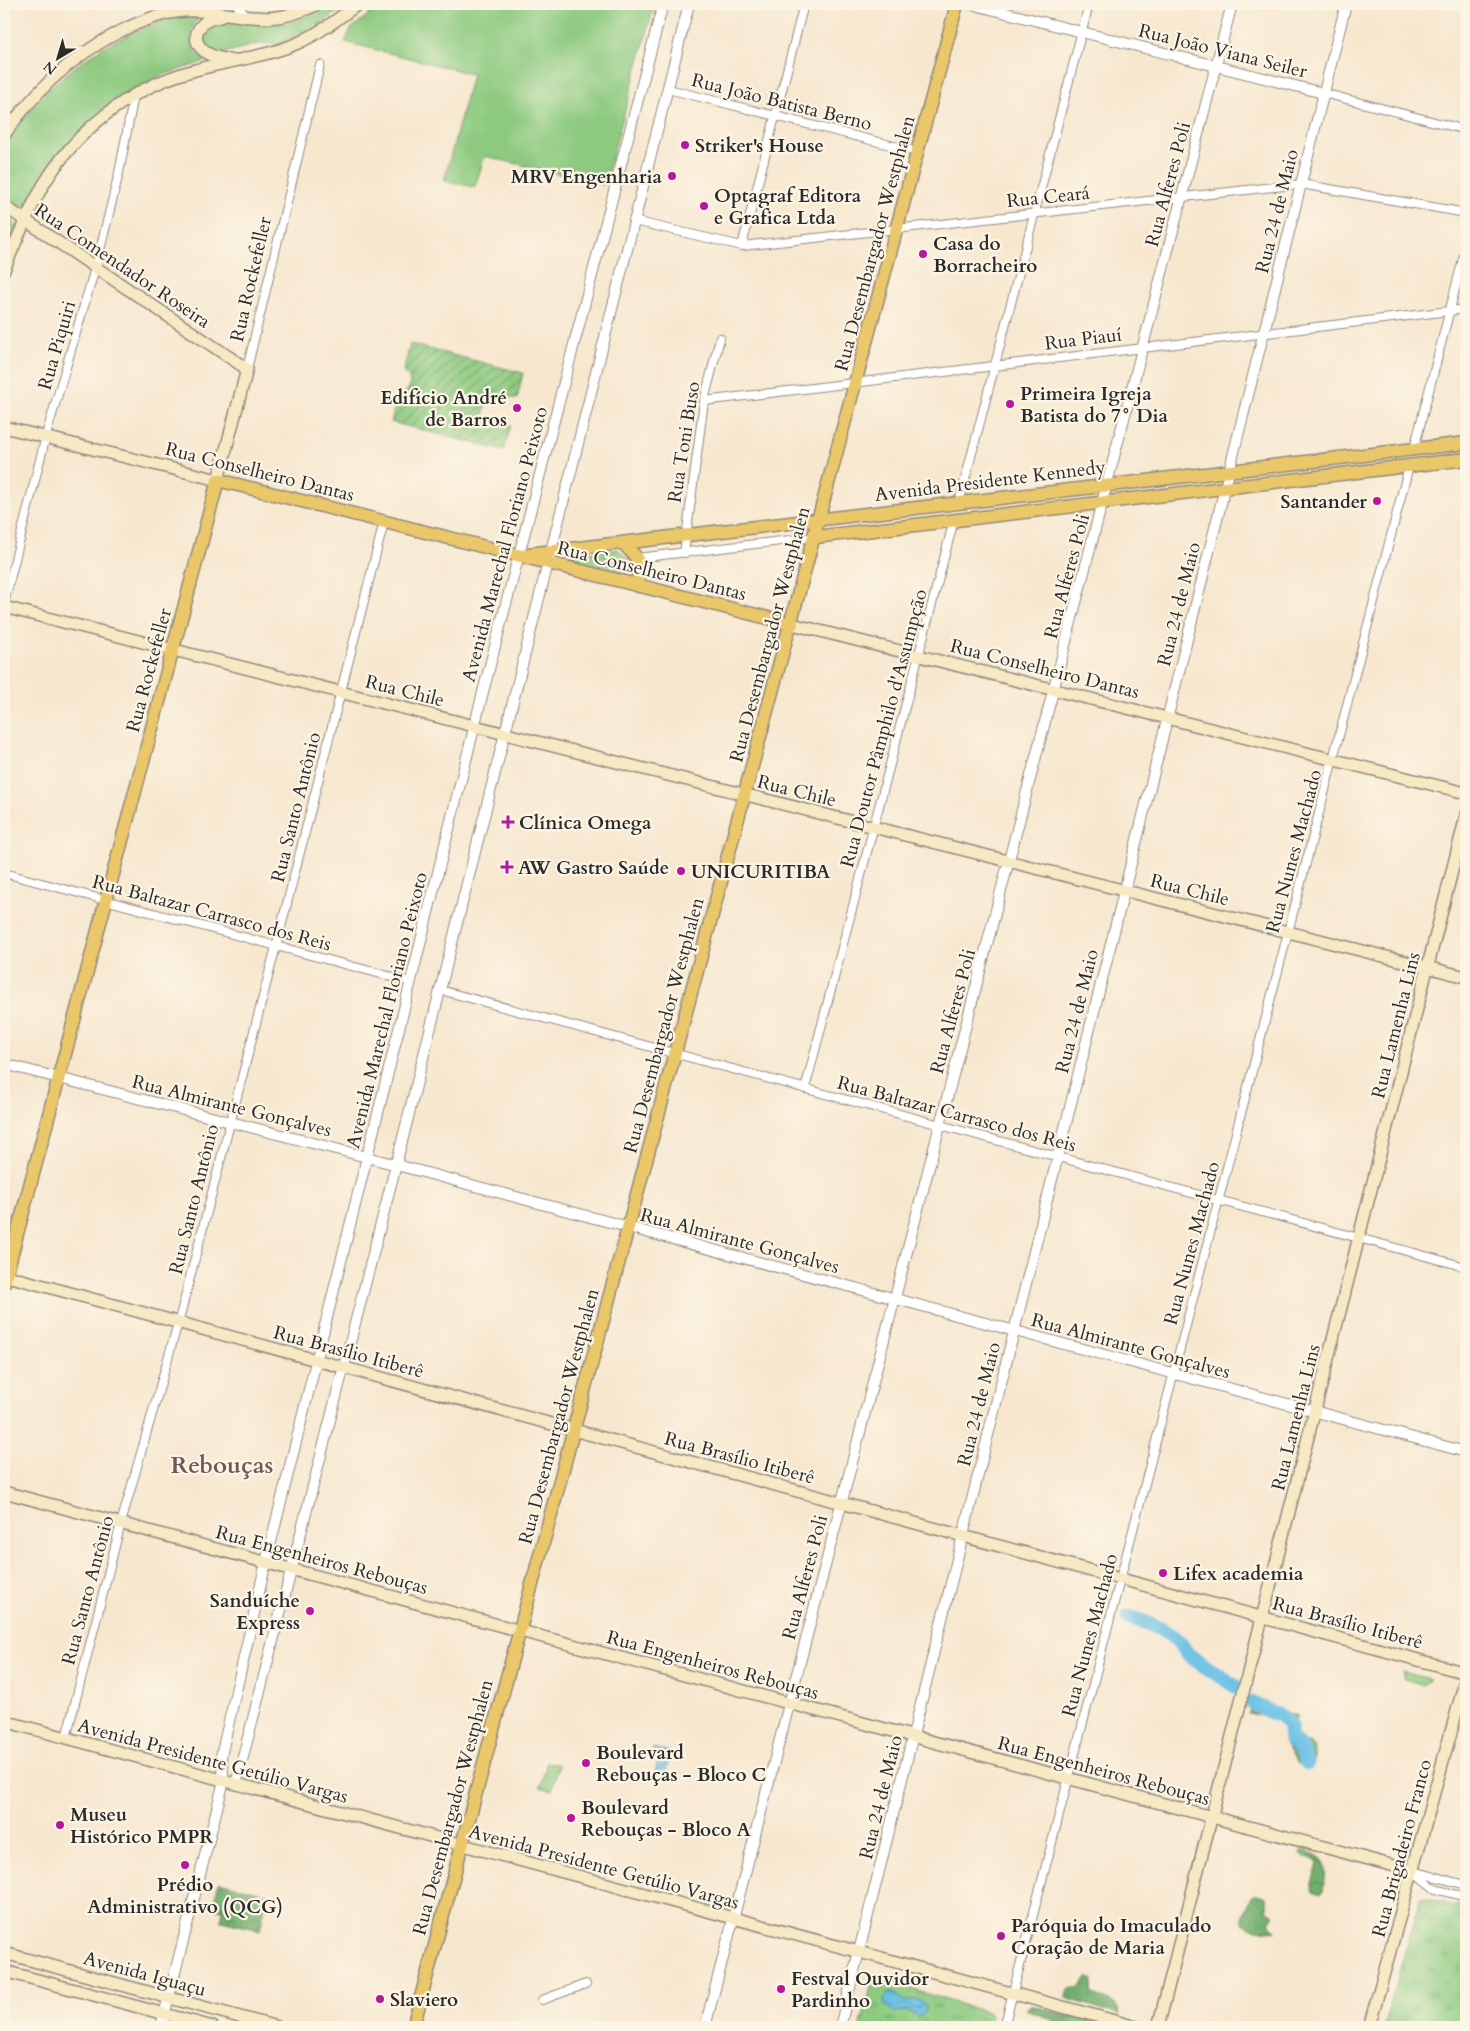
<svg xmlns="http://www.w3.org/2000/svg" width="1470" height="2031" viewBox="0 0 1470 2031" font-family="Cardo,serif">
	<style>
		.grass { fill: #8dca80; stroke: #5c7a56 }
		.forest { fill: url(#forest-crowns); stroke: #4e6c4c }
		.park { fill: url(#park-tufts); stroke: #5c7a56 }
		.garden { fill: url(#garden-furrows); stroke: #5c7a56 }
		.water { fill: url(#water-waves); stroke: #4a7688 }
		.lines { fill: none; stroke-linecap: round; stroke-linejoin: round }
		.river { stroke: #69c0e6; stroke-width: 15 }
		.minor-casing { stroke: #91897d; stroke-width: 10 }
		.tertiary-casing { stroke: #91897d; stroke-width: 12 }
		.secondary-casing { stroke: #91897d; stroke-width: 14 }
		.primary-casing { stroke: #91897d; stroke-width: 15 }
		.minor { stroke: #fff; stroke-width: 8 }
		.tertiary { stroke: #fff; stroke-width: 10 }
		.secondary { stroke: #f7e9c3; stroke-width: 11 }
		.primary { stroke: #eac769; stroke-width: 12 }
		.poi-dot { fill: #b5179e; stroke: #fcf5e5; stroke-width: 2 }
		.labels { text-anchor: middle; stroke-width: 4.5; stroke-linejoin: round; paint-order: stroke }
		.street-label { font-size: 19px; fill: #2b2b2b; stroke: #fcf5e5 }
		.poi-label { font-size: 19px; font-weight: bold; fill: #2b2b2b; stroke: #fcf5e5; text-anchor: start }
		.district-label { font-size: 24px; font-weight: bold; fill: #6f5957; stroke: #fcf5e5 }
	</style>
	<defs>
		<pattern id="forest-crowns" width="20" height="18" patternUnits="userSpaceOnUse" patternTransform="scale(1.25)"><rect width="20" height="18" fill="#72ae6e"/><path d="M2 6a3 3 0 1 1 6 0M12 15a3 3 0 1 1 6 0" fill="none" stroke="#5e8e5b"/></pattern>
		<pattern id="park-tufts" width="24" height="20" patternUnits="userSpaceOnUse" patternTransform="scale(1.25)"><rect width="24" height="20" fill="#8dca80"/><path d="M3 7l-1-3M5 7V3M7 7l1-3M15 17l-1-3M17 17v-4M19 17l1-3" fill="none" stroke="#73a469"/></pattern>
		<pattern id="garden-furrows" width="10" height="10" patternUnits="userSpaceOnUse" patternTransform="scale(1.25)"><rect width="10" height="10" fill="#8dca80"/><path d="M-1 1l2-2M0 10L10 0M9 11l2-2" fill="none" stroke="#73a469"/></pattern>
		<pattern id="water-waves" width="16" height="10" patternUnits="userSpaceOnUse" patternTransform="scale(1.25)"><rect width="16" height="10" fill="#69c0e6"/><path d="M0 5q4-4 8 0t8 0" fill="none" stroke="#579cbb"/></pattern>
	</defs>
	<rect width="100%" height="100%" fill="#fcf5e5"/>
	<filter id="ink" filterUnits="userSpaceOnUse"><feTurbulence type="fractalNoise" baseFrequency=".02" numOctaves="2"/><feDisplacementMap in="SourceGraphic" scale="10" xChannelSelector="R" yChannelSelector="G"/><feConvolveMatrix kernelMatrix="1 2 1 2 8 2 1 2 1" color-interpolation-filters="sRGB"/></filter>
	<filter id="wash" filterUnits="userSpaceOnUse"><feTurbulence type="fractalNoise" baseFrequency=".0096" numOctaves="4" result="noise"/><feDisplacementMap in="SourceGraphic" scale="20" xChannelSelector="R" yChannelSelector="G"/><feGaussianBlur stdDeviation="1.12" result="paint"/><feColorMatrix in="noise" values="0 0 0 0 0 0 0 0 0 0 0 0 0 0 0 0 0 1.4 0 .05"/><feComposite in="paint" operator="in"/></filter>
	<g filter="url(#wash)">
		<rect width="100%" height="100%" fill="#f7e7cf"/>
		<!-- grass -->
		<g class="grass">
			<polygon points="328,4 349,4 322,23 280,43 259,44 223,53 213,52 204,44 203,32 206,26 216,20 272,24 289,23 306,17"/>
			<polygon points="381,4 655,4 604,185 485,156 475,187 444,181 472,74 345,42 351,29"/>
			<path d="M 197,15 C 198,21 193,24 192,30 C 189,43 195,54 206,61 L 157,77 L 112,102 L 96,116 L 26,206 L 17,206 L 4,196 L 4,145 L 37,102 L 55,83 L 76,66 L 103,47 L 132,33 L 168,18 Z"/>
			<polygon points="4,215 14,223 16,229 4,256"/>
			<polygon points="1403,1671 1430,1679 1424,1685 1404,1679"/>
			<polygon points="547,1762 559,1765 552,1790 540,1787"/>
		</g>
		<!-- forest -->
		<g class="forest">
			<path d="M 1255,1700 L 1297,1716 C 1292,1727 1296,1730 1300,1741 L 1309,1743 L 1315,1748 L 1315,1758 L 1312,1766 L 1298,1764 L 1283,1740 L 1284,1725 L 1263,1712 L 1257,1715 L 1247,1714 Z"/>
			<path d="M 1302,1850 C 1331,1858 1327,1865 1323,1892 L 1320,1894 L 1314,1892 L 1312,1889 L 1318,1862 L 1314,1859 L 1301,1856 L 1300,1854 Z"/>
			<polygon points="219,1882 268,1894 260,1930 221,1921 223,1910 212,1908"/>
			<polygon points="1255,1895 1266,1897 1268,1910 1273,1913 1273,1916 1269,1922 1275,1932 1252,1928 1243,1923 1243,1915 1251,1897"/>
			<path d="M 1087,1977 L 1093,1979 L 1091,1992 C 1101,2002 1117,1997 1120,2015 L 1065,1998 L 1068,1989 L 1071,1987 L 1079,1988 Z"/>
			<polygon points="1030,2005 1114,2027 1067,2027 1055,2024 1049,2018 1027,2011 1027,2008"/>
		</g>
		<!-- park -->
		<g class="park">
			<polygon points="618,549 629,560 629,578 557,560 559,556"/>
			<polygon points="1422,1897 1466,1908 1466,2027 1384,2027 1420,1899"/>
			<polygon points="876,1978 989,2013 991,2016 988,2027 860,2027 873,1980"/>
		</g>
		<!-- garden -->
		<polygon class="garden" points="410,344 523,373 517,399 489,392 483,417 511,425 504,451 391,422 398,394 405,393 410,386 409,377 403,372"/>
		<!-- water -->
		<g class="water">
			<polygon points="653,1748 671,1752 665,1775 655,1772 658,1760 651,1758"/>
			<path d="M 889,1993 L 893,1993 L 906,2001 C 915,2000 919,1997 926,2005 C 925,2011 925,2014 919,2017 L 908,2011 L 895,2013 C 886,2007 880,2002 889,1993 Z"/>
		</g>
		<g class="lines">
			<!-- river -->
			<g class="river">
				<path d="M 1128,1617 C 1146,1622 1168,1630 1181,1644 C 1184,1648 1185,1652 1190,1656 L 1235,1686"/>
				<path d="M 1252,1703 C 1261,1710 1285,1714 1290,1726 C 1291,1729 1289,1734 1290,1738 L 1301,1748 L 1307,1763"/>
			</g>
		</g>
	</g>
	<g filter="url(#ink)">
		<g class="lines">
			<!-- minor casing -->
			<g class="minor-casing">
				<g id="minor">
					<polyline points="236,4 248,18"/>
					<polyline points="668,89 918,152"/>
					<polyline points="1323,93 1466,130"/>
					<polyline points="634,221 742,246 1301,184 1466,213"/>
					<polyline points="742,246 804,4"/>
					<polyline points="247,369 320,65"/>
					<polyline points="704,401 1466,309"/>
					<polyline points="1414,449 1466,247"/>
					<polyline points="959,503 1089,4"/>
					<polyline points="684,553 704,401 720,338"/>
					<polyline points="637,558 815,537"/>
					<polyline points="4,603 47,432 98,258 119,173 134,95"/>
					<polyline points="4,873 411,982"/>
					<polyline points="440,990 1466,1267"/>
					<polyline points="805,1089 954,520"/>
					<polyline points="66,1738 121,1523 180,1316 280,931 384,522"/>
					<polyline points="1413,1871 1435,1889 1466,1897"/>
					<polyline points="1417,1872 1466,1885"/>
					<polyline points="542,2000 586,1984"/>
					<polyline points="1004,2027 1409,466"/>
				</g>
			</g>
			<!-- tertiary casing -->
			<g class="tertiary-casing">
				<g id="tertiary">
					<polyline points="971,4 1323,93"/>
					<polyline points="172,11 189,4"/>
					<polyline points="4,1064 367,1157 1466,1452"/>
					<polyline points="236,1784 396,1165 689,4"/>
					<polyline points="161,2027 224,1781 221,1756 266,1562 483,692 663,4"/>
					<polyline points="705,2027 1232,4"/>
					<polyline points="840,2027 1346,4"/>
				</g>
			</g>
			<!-- secondary casing -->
			<g class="secondary-casing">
				<g id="secondary">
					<path d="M 220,17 C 201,18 187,37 204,51 C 211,57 220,58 229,60"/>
					<path d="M 4,135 C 18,115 33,97 51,80 C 86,47 150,7 199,11 C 248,14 269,28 318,4"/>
					<polyline points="4,206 247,369 218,480 4,427"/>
					<path d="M 4,270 C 16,241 28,211 44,184 C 76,131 129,89 188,72 C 224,61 263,58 298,43 C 320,33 339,18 358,4"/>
					<polyline points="4,607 1466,977"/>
					<polyline points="792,624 1466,793"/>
					<polyline points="4,1275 1466,1673"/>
					<polyline points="4,1492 1413,1871"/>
					<polyline points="4,1721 1137,2027"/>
					<polyline points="4,1953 277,2027"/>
					<polyline points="4,1971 213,2027"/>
					<polyline points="1158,2027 1466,816"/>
					<polyline points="1369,2027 1466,1678"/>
				</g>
			</g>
			<!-- primary casing -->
			<g class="primary-casing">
				<g id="primary">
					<polyline points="815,537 1466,459"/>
					<polyline points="623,543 637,558 639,586"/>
					<polyline points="528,554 1466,443"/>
					<polyline points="4,1283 218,480 792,624"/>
					<polyline points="413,2027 957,4"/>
				</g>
			</g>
			<!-- minor -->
			<use href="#minor" class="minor"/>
			<!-- tertiary -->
			<use href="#tertiary" class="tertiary"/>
			<!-- secondary -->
			<use href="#secondary" class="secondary"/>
			<!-- primary -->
			<use href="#primary" class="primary"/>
		</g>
	</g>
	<!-- markers -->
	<g class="poi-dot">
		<circle cx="685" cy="145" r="5"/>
		<circle cx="672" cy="176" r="5"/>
		<circle cx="704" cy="206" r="5"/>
		<circle cx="923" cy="254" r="5"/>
		<circle cx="1010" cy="404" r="5"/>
		<circle cx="517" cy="408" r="5"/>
		<circle cx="1377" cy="501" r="5"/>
		<path d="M505.5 814.5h5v5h5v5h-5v5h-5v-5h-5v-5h5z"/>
		<path d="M504.5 859.5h5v5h5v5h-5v5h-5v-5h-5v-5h5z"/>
		<circle cx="681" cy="871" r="5"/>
		<circle cx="1163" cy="1573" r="5"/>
		<circle cx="310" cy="1611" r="5"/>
		<circle cx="586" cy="1763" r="5"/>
		<circle cx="571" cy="1818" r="5"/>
		<circle cx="60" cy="1825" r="5"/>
		<circle cx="185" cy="1865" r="5"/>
		<circle cx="1001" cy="1936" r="5"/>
		<circle cx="781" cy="1989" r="5"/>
		<circle cx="380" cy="1999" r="5"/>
	</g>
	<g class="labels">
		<!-- street labels -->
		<g class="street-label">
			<text transform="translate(1223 50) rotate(14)" y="7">Rua João Viana Seiler</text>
			<text transform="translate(782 101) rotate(14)" y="7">Rua João Batista Berno</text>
			<text transform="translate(1167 184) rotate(-75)" y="7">Rua Alferes Poli</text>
			<text transform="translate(1048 196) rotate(-6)" y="7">Rua Ceará</text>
			<text transform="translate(1276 211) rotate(-76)" y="7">Rua 24 de Maio</text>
			<text transform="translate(874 243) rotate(-75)" y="7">Rua Desembargador Westphalen</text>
			<text transform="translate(123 265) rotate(34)" y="7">Rua Comendador Roseira</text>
			<text transform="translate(250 279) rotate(-77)" y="7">Rua Rockefeller</text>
			<text transform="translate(1083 338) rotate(-7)" y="7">Rua Piauí</text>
			<text transform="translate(56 345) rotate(-74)" y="7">Rua Piquiri</text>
			<text transform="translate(683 442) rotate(-81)" y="7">Rua Toni Buso</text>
			<text transform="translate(260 471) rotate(14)" y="7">Rua Conselheiro Dantas</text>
			<text transform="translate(990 480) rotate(-7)" y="7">Avenida Presidente Kennedy</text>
			<text transform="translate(504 544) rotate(-75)" y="7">Avenida Marechal Floriano Peixoto</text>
			<text transform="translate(652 570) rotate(14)" y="7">Rua Conselheiro Dantas</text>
			<text transform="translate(1066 576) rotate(-75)" y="7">Rua Alferes Poli</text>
			<text transform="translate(1178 604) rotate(-76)" y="7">Rua 24 de Maio</text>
			<text transform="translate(769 634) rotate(-75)" y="7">Rua Desembargador Westphalen</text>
			<text transform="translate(1045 668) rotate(14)" y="7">Rua Conselheiro Dantas</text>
			<text transform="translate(148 670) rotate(-75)" y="7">Rua Rockefeller</text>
			<text transform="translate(405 690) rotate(14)" y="7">Rua Chile</text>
			<text transform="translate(883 728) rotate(-75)" y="7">Rua Doutor Pâmphilo d'Assumpção</text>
			<text transform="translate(797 790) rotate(14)" y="7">Rua Chile</text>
			<text transform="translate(295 807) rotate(-76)" y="7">Rua Santo Antônio</text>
			<text transform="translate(1293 851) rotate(-75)" y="7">Rua Nunes Machado</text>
			<text transform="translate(1190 889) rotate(14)" y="7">Rua Chile</text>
			<text transform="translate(212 912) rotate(15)" y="7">Rua Baltazar Carrasco dos Reis</text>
			<text transform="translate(386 1010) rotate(-76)" y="7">Avenida Marechal Floriano Peixoto</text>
			<text transform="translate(952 1011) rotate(-75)" y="7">Rua Alferes Poli</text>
			<text transform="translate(1076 1011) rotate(-76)" y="7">Rua 24 de Maio</text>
			<text transform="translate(663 1025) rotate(-75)" y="7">Rua Desembargador Westphalen</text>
			<text transform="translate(1395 1025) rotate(-76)" y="7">Rua Lamenha Lins</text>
			<text transform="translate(232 1105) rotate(14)" y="7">Rua Almirante Gonçalves</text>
			<text transform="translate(957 1113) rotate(15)" y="7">Rua Baltazar Carrasco dos Reis</text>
			<text transform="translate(193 1199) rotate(-76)" y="7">Rua Santo Antônio</text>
			<text transform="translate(740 1240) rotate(15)" y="7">Rua Almirante Gonçalves</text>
			<text transform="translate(1191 1243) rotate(-75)" y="7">Rua Nunes Machado</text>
			<text transform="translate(1131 1345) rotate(15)" y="7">Rua Almirante Gonçalves</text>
			<text transform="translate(349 1351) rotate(15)" y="7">Rua Brasílio Itiberê</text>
			<text transform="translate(978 1404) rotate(-76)" y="7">Rua 24 de Maio</text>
			<text transform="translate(558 1416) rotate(-75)" y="7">Rua Desembargador Westphalen</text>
			<text transform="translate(1295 1417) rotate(-76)" y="7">Rua Lamenha Lins</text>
			<text transform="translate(740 1457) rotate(15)" y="7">Rua Brasílio Itiberê</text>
			<text transform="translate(322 1559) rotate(15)" y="7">Rua Engenheiros Rebouças</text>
			<text transform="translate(804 1577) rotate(-75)" y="7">Rua Alferes Poli</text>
			<text transform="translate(87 1590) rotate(-75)" y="7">Rua Santo Antônio</text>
			<text transform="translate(1348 1622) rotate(15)" y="7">Rua Brasílio Itiberê</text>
			<text transform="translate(1089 1635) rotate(-75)" y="7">Rua Nunes Machado</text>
			<text transform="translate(713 1664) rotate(15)" y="7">Rua Engenheiros Rebouças</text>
			<text transform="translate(213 1760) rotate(15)" y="7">Avenida Presidente Getúlio Vargas</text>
			<text transform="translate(1104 1770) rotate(15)" y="7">Rua Engenheiros Rebouças</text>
			<text transform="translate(880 1797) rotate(-76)" y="7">Rua 24 de Maio</text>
			<text transform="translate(452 1807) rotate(-75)" y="7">Rua Desembargador Westphalen</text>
			<text transform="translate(1401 1848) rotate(-75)" y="7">Rua Brigadeiro Franco</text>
			<text transform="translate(604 1866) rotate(15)" y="7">Avenida Presidente Getúlio Vargas</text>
			<text transform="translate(145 1973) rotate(15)" y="7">Avenida Iguaçu</text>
		</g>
		<!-- poi labels -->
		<g class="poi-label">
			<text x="695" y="152">Striker's House</text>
			<text x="662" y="183" text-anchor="end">MRV Engenharia</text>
			<text x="714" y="202">Optagraf Editora<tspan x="714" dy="22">e Grafica Ltda</tspan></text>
			<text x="933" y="250">Casa do<tspan x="933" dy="22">Borracheiro</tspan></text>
			<text x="1020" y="400">Primeira Igreja<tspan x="1020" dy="22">Batista do 7° Dia</tspan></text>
			<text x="507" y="404" text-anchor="end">Edifício André<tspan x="507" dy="22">de Barros</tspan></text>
			<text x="1367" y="508" text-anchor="end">Santander</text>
			<text x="519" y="829">Clínica Omega</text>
			<text x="518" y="874">AW Gastro Saúde</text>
			<text x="691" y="878">UNICURITIBA</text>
			<text x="1173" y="1580">Lifex academia</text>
			<text x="300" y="1607" text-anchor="end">Sanduíche<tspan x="300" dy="22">Express</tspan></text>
			<text x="596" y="1759">Boulevard<tspan x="596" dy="22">Rebouças - Bloco C</tspan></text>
			<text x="581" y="1814">Boulevard<tspan x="581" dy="22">Rebouças - Bloco A</tspan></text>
			<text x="70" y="1821">Museu<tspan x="70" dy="22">Histórico PMPR</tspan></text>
			<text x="185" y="1891" text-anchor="middle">Prédio<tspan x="185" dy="22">Administrativo (QCG)</tspan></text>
			<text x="1011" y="1932">Paróquia do Imaculado<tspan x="1011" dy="22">Coração de Maria</tspan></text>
			<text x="791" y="1985">Festval Ouvidor<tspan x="791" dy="22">Pardinho</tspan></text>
			<text x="390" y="2006">Slaviero</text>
		</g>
		<!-- district labels -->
		<g class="district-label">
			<text x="222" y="1473">Rebouças</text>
		</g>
	</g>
	<!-- margin -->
	<rect width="1470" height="2031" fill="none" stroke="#fcf5e5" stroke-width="20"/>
	<!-- north arrow -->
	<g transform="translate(58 58) rotate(218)" stroke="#fcf5e5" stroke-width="4" paint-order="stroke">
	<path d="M0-4L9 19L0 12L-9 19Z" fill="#2b2b2b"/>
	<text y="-8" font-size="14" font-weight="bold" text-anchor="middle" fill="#2b2b2b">N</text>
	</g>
</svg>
